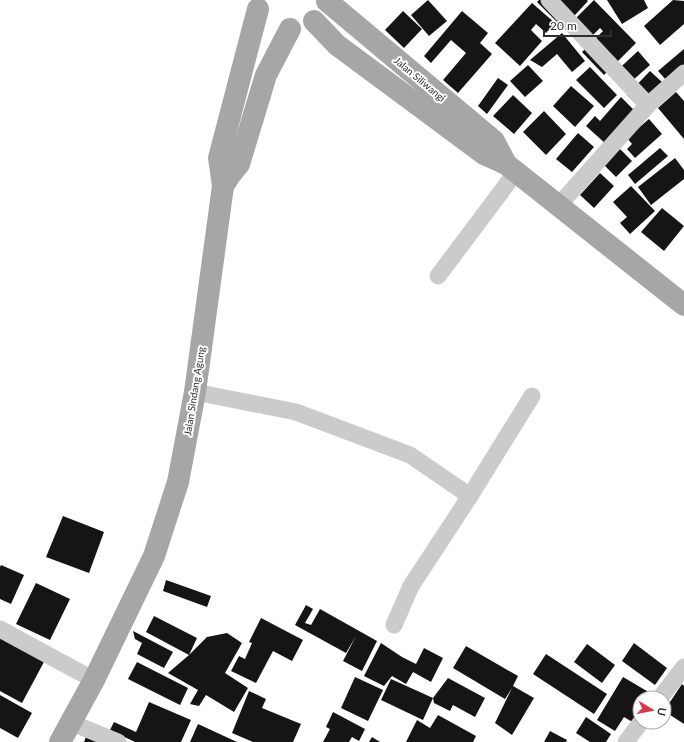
<svg xmlns="http://www.w3.org/2000/svg" width="684" height="742" viewBox="0 0 684 742" font-family="Lato,sans-serif">
	<style>
		.building { fill: #151515 }
		.lines { fill: none; stroke-linecap: round; stroke-linejoin: round }
		.minor { stroke: #cbcbcb; stroke-width: 17 }
		.primary { stroke: #a6a6a6; stroke-width: 22 }
		.labels { text-anchor: middle; stroke-width: 4; stroke-linejoin: round; paint-order: stroke }
		.street-label { font-size: 10px; fill: #2e2e2e; stroke: #fff }
	</style>
	<rect width="100%" height="100%" fill="#fff"/>
	<!-- building -->
	<g class="building">
		<polygon points="428,0 447,21 429,36 411,15"/>
		<polygon points="539,0 587,0 588,1 563,28 537,2"/>
		<polygon points="594,0 636,43 604,75 582,52 603,31 600,28 582,46 565,29"/>
		<polygon points="607,0 644,0 648,8 622,24"/>
		<polygon points="673,0 684,1 684,24 660,45 644,26"/>
		<polygon points="532,3 555,23 546,33 536,24 531,30 542,41 520,66 495,43"/>
		<polygon points="403,11 422,29 404,48 385,30"/>
		<polygon points="462,11 488,33 480,43 492,54 458,93 443,80 466,53 451,40 431,63 424,56"/>
		<polygon points="562,33 585,61 572,72 557,54 542,67 530,60"/>
		<polygon points="684,49 684,66 667,81 658,71"/>
		<polygon points="638,51 650,65 623,89 611,76"/>
		<polygon points="528,65 543,81 525,97 510,81"/>
		<polygon points="590,67 617,95 604,108 576,80"/>
		<polygon points="650,71 662,82 639,107 627,95"/>
		<polygon points="498,78 508,85 487,114 478,106"/>
		<polygon points="571,86 594,106 575,127 553,106"/>
		<polygon points="676,92 684,101 684,139 658,108"/>
		<polygon points="513,95 532,113 514,134 493,116"/>
		<polygon points="621,97 635,111 606,144 586,126 595,116 600,121"/>
		<polygon points="544,111 566,134 546,155 523,132"/>
		<polygon points="649,119 662,134 635,158 627,149 632,144 627,138"/>
		<polygon points="578,133 594,147 572,172 556,159"/>
		<polygon points="660,148 668,156 635,184 628,175"/>
		<polygon points="620,149 632,161 616,177 604,165"/>
		<polygon points="675,158 684,170 684,179 651,205 638,187"/>
		<polygon points="600,173 614,186 594,208 580,195"/>
		<polygon points="631,186 655,211 630,234 620,223 627,217 613,202"/>
		<polygon points="662,208 684,226 664,251 641,232"/>
		<polygon points="63,516 104,532 89,573 46,557"/>
		<polygon points="1,565 24,575 11,604 0,599 0,567"/>
		<polygon points="166,580 211,596 207,607 163,591"/>
		<polygon points="36,583 70,599 50,640 16,624"/>
		<polygon points="306,605 313,609 305,623 311,625 320,609 377,641 362,671 343,661 356,636 346,653 295,625"/>
		<polygon points="154,616 197,638 189,655 207,637 227,633 242,643 225,673 248,688 234,712 206,695 199,706 190,704 198,690 168,673 189,655 146,632"/>
		<polygon points="261,618 303,640 292,661 273,651 256,683 231,671 239,656 245,659 252,643 249,642"/>
		<polygon points="133,631 173,652 164,668 137,654 142,643 135,639"/>
		<polygon points="0,636 45,660 22,703 0,691"/>
		<polygon points="381,643 402,657 416,664 424,648 443,658 431,682 413,672 406,684 392,676 384,686 364,676"/>
		<polygon points="634,643 667,668 655,685 622,661"/>
		<polygon points="587,644 615,665 602,683 574,662"/>
		<polygon points="466,646 518,676 513,686 534,698 512,735 495,723 512,688 505,699 453,668"/>
		<polygon points="546,654 607,694 594,714 533,674"/>
		<polygon points="137,662 188,688 180,705 128,679"/>
		<polygon points="355,677 383,690 368,721 341,708"/>
		<polygon points="623,677 652,694 649,698 640,698 640,713 634,723 624,717 615,731 597,720"/>
		<polygon points="448,678 485,698 475,717 453,705 450,711 434,703 433,698 423,720 381,700 391,679 433,698"/>
		<polygon points="682,684 684,686 684,724 664,711"/>
		<polygon points="249,691 266,699 262,708 301,724 293,742 253,742 232,733"/>
		<polygon points="0,695 32,713 18,738 0,728"/>
		<polygon points="149,702 191,720 181,742 135,742 110,730 114,722 136,732"/>
		<polygon points="333,712 365,729 359,741 352,737 349,742 323,742 330,729 326,727"/>
		<polygon points="438,715 476,736 473,742 406,742 417,720 430,728"/>
		<polygon points="586,717 611,734 606,742 590,742 576,733"/>
		<polygon points="198,724 237,742 190,742"/>
		<polygon points="550,731 567,740 566,742 544,742"/>
		<polygon points="87,734 107,742 84,742"/>
		<polygon points="372,737 380,742 369,742"/>
	</g>
	<g class="lines">
		<!-- minor -->
		<g class="minor">
			<polyline points="549,0 648,105"/>
			<polyline points="559,205 648,105 684,73"/>
			<polyline points="438,276 516,172"/>
			<polyline points="195,392 296,412 410,455 470,496"/>
			<polyline points="394,625 411,586 470,496 532,396"/>
			<polyline points="0,629 94,680"/>
			<polyline points="660,698 684,667"/>
			<polyline points="70,722 118,742"/>
			<polyline points="626,742 641,722"/>
		</g>
		<!-- primary -->
		<g class="primary">
			<polyline points="327,1 494,141 506,164"/>
			<polyline points="314,21 337,45 484,154 506,164 684,305"/>
			<polyline points="223,186 219,158 258,9"/>
			<polyline points="60,742 94,680 154,556 178,482 195,392 223,186 230,175 239,164 266,75 290,29"/>
		</g>
	</g>
	<g class="labels">
		<!-- street labels -->
		<g class="street-label">
			<text transform="translate(420 79) rotate(40)" y="4">Jalan Siliwangi</text>
			<text transform="translate(194 391) rotate(-81)" y="4">Jalan Sindang Agung</text>
		</g>
	</g>
	<!-- north arrow -->
	<g transform="translate(652 710) rotate(100)"><circle r="19" fill="#ffffff" stroke="#ababab"/>
	<path d="M0-3L7 15L0 10L-7 15Z" fill="#df3649"/>
	<text y="-6" font-size="11" font-weight="bold" text-anchor="middle" fill="#2e2e2e">U</text>
	</g>
	<!-- scale -->
	<path d="M544 30v6h67v-6" fill="none" stroke="#2e2e2e" stroke-width="2"/>
	<text x="550" y="30" font-size="12" fill="#2e2e2e" stroke="#ffffff" stroke-width="3" paint-order="stroke">20 m</text>
</svg>
